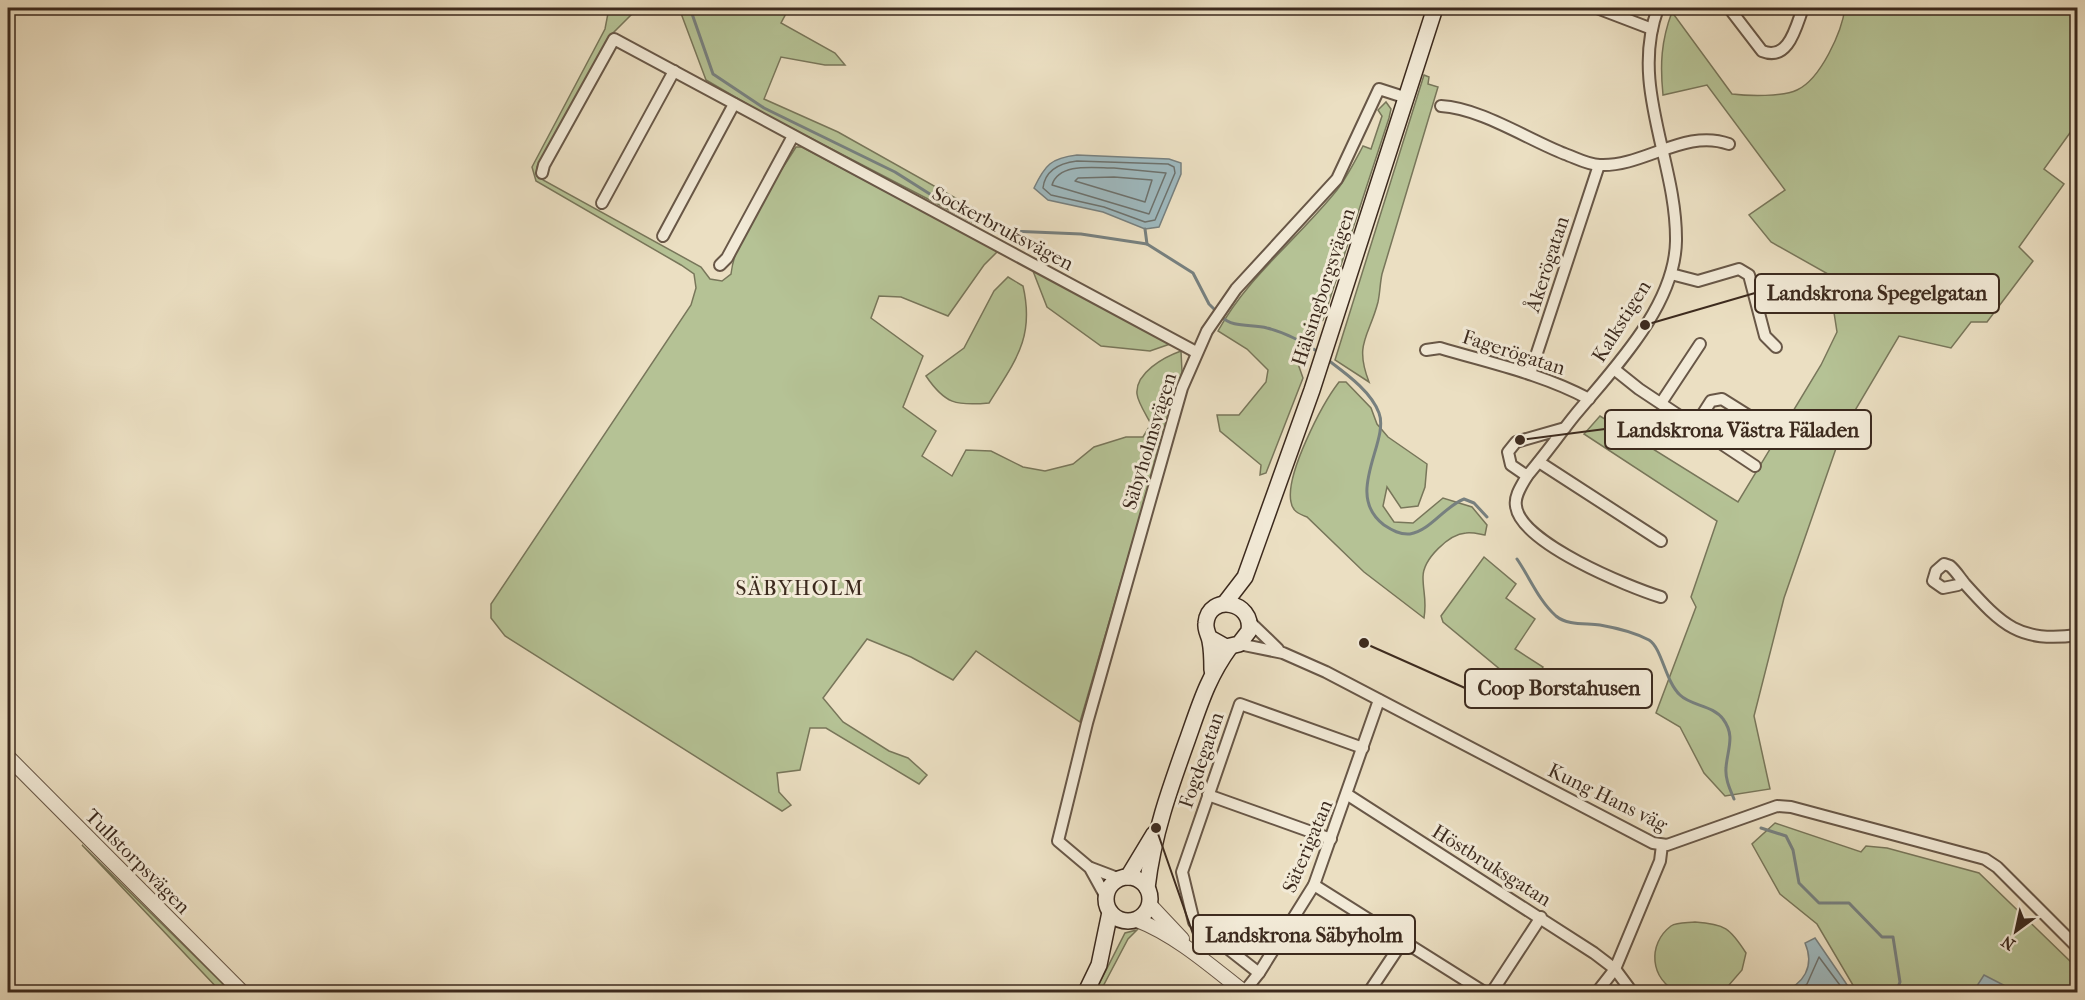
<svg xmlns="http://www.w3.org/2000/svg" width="2085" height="1000" viewBox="0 0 2085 1000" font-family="'IM FELL French Canon',serif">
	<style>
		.green { fill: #b5c295; stroke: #78765a; stroke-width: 1.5 }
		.water { fill: #9eb9bf; stroke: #77807f; stroke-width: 1.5 }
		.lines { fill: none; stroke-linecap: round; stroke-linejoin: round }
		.shore { stroke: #6d726e; stroke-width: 1.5 }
		.stream { stroke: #77807f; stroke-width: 3 }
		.minor-casing { stroke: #685747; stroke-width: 14 }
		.tertiary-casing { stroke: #685747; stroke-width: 16 }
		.secondary-casing { stroke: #3c2a1e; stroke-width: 18 }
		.minor { stroke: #f2ead7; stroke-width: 10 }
		.tertiary { stroke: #f2ead7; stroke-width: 14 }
		.secondary { stroke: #f2ead7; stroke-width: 15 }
		.labels { text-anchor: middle; stroke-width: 6; stroke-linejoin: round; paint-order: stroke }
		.street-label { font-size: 20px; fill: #3c2a1e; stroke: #f2ead7 }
		.neighbourhood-label { font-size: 21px; letter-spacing: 1.5px; fill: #3c2a1e; stroke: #f2ead7 }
		.leader { fill: none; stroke: #3c2a1e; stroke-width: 2 }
		.callout-dot { fill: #3c2a1e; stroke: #f2ead7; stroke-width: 2 }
		.callout { fill: #f2ead7; stroke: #3c2a1e; stroke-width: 2 }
		.callout-label { font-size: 21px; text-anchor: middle; font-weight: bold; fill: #3c2a1e }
	</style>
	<rect width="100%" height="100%" fill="#ebdfc2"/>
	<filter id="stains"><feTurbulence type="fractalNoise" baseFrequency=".00333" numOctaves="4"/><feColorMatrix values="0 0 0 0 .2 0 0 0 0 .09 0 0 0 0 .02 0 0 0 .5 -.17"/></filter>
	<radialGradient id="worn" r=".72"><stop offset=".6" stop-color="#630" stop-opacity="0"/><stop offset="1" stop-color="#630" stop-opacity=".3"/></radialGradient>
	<!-- green -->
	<g class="green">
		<path d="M 609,8 L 638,8 L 610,36 L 537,167 L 543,180 L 701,267 L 710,279 L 722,281 L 731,274 C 735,235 775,181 796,147 L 802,147 L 998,251 L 984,265 L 948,316 L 901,297 L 879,296 L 871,318 L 923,356 L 903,407 L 936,431 L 922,456 L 952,476 L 966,450 L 991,451 L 1023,467 L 1045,471 L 1073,464 L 1094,447 L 1126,437 L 1143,437 L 1151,424 C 1147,416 1138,403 1137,394 C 1135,373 1164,357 1181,351 L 1182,372 L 1080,722 L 976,651 L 953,680 L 911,657 L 867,639 L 823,698 L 843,722 L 889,751 L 908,758 L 927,775 L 919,784 L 826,728 L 810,728 L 800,770 L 777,773 L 779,792 L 791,805 L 782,811 L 505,636 L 491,618 L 491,604 L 691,305 L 696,288 L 694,274 L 681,265 L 536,181 L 532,167 L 605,29 Z"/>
		<polygon points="679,8 789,8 781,23 835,53 845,65 825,65 781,57 764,99 838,132 977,210 982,216 978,225 766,115 706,80"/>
		<path d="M 1845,8 L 2077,8 L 2077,102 L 2072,107 L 2077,123 L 2044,169 L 2064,184 L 2019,247 L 2033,261 L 1987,322 L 1971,322 L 1951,348 L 1899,336 L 1841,434 L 1784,598 L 1754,716 L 1770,789 L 1725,796 L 1704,773 L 1680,727 L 1656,713 L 1696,607 L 1691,597 L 1717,521 L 1584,434 L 1600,416 L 1738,502 L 1821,365 L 1837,332 L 1828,274 L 1771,242 L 1749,215 L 1785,190 L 1707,85 L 1663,95 C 1660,65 1661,41 1672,12 L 1732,94 C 1748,96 1783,97 1797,90 C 1821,79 1842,31 1845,8 Z"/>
		<path d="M 1424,75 L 1429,77 L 1428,84 L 1438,87 L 1382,274 C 1380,283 1380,293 1378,302 C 1369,337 1354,343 1369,382 L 1335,360 Z"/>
		<path d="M 1386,102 L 1391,109 L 1389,118 L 1323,320 L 1320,322 L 1316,337 L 1306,340 L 1297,361 L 1303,378 L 1266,473 L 1260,475 L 1261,465 L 1220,431 L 1217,415 L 1239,415 L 1266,382 L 1268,370 L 1247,349 L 1218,331 C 1248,276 1298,239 1337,190 C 1347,177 1355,161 1363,146 L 1371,149 L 1382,116 L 1378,110 Z"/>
		<polygon points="1033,271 1039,272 1170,344 1150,351 1101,346 1047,307"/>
		<path d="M 1008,277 L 1023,286 C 1035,338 1015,361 989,403 C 956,406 945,404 926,376 L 964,348 L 994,291 Z"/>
		<path d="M 1339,382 L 1346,382 L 1371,408 L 1377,424 L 1388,437 L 1427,464 L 1425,487 L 1418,506 L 1401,508 L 1387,487 L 1383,506 L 1394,522 L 1413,523 L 1443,498 L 1472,507 L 1487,525 L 1485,535 C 1479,534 1472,532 1466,533 C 1449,534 1423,559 1423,577 C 1423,593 1427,600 1424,618 L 1364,572 L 1307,517 C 1299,514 1292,511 1291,502 C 1285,475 1322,404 1339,382 Z"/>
		<polygon points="1484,557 1516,584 1506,598 1535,619 1515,649 1543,667 1532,686 1501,670 1443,622 1441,616"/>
		<polygon points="1775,823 1861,852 1866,846 1887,848 1979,873 2074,965 2077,973 2077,992 1857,992 1817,924 1780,894 1752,844"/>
		<polygon points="82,845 231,992 221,992"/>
		<path d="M 1695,922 C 1725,924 1730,928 1746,953 L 1742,970 L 1723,992 L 1678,992 C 1650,980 1647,944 1671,926 C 1677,922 1688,923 1695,922 Z"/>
		<polygon points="1137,930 1128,939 1100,992 1095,992 1125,933"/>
	</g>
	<!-- water -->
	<g class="water">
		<path d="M 1077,155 L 1169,159 L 1181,163 L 1181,174 L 1159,227 L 1145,229 L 1103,212 L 1048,200 L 1034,188 C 1045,165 1051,158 1077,155 Z"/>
		<path d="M 1815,938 L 1852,992 L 1781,992 C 1804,985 1815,966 1805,943 Z"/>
		<polygon points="1984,975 2017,992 1973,992"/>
	</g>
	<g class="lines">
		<!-- shore -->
		<g class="shore">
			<path d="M 1077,161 L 1168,164 L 1174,167 L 1175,173 L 1155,220 L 1145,222 L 1104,207 L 1051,195 L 1043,188 C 1045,169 1061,163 1077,161 Z"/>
			<path d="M 1114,168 L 1166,173 L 1149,214 L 1052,185 C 1059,162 1095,168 1114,168 Z"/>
			<polygon points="1114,177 1152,180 1145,202 1075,181 1078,178"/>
			<polyline points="1796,992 1807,984 1819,957 1845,992"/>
		</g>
		<!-- stream -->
		<g class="stream">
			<polyline points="690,8 713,74 764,108 895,172 971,220 1013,231 1081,234 1147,244 1193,273 1209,304 1217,312"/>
			<polyline points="1145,229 1147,244"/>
			<path d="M 1222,317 C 1232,328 1253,324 1267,328 C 1283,332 1304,342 1318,352"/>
			<path d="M 1328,360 C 1345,373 1371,391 1379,413 C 1390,442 1343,494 1384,525 C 1392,530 1400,535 1410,534 C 1430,531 1445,506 1464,499 L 1474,503 L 1487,517"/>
			<path d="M 1517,559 C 1530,578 1539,601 1556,616 C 1568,626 1586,623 1600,625 C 1617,628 1634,632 1649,640 C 1662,648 1665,681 1680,695 C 1691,706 1713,705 1723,719 C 1736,736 1727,750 1726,768 C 1725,779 1730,789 1734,799"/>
			<polyline points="1761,828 1786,836 1793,850 1799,883 1819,903 1849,903 1882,937 1893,937 1900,982 1896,992"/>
		</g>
		<!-- minor casing -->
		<g class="minor-casing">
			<g id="minor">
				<polyline points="1597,8 1652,29"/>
				<path d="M 1729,8 L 1762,51 C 1789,62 1796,26 1803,8"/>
				<path d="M 1441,106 C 1480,108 1527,139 1565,154 C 1576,158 1588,165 1600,165 C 1644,167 1685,128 1729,144"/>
				<polyline points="542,173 544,165 614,39 1196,352"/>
				<polyline points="602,203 674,71"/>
				<polyline points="663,236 734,104"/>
				<polyline points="720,265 727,258 793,136"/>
				<polyline points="1671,274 1698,281 1739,269 1749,275 1765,336 1776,347"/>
				<path d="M 1426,350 L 1440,348 C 1490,363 1543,374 1589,399"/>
				<polyline points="1614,369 1639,389 1755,466"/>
				<polyline points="1530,374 1599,165"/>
				<polyline points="1661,403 1700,344"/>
				<polyline points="1695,426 1711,401 1722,399 1773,431"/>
				<path d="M 1565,428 L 1516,442 L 1508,452 L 1511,465 L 1527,476 C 1544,456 1559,435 1575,415 C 1614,368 1675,306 1676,241 C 1677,161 1629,87 1658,8"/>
				<polyline points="1539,462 1661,541"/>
				<path d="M 1527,476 C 1522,485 1514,496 1516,506 C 1520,543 1629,587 1661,597"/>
				<path d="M 1962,580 L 1958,585 L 1943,588 L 1933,581 L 1936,571 L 1944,564 L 1950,566 C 1956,571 1960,578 1965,584 C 2002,625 2019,643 2078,635"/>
				<polyline points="1250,622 1278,649"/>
				<polyline points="1239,644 1283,653 1326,672 1653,843 1667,845 1777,806 1791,807 1985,859 1997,867 2078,948"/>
				<polyline points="1208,795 1331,839"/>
				<polyline points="1348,795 1594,953 1615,969 1632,992"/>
				<polyline points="1091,868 1120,879"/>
				<polyline points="1314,885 1484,992"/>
				<polyline points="1106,897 1090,868 1058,841 1087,723 1182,388 1207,331 1236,289 1337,179 1379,89 1407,98"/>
				<polyline points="1259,973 1194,922 1182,872 1240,704 1363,748"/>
				<polyline points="1244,992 1259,973 1314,885 1379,700"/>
				<polyline points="1369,992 1403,941"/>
				<polyline points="1492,992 1541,917"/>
				<polyline points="1597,992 1615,969 1660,861 1662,845"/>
			</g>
		</g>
		<!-- tertiary casing -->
		<g class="tertiary-casing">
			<g id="tertiary">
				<polyline points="8,757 242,992"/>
				<polyline points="1150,905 1182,939"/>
				<path d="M 1137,920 C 1176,935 1212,967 1244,992"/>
			</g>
		</g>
		<!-- secondary casing -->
		<g class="secondary-casing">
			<g id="secondary">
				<polyline points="1225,603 1245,577 1312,390 1435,8"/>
				<path d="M 1210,638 L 1226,647 L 1239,644 L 1249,631 C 1254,601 1209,593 1206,623 C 1205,630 1209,635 1210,641 C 1212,651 1212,661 1212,670"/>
				<circle cx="1128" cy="899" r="22"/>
				<polyline points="1128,877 1154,834"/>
				<path d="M 1147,888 C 1153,835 1170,788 1188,738 C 1200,704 1208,677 1230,647"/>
				<polyline points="1086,992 1099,965 1110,912"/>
			</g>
		</g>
		<!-- minor -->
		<use href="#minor" class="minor"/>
		<!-- tertiary -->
		<use href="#tertiary" class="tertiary"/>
		<!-- secondary -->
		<use href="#secondary" class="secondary"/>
	</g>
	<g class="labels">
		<!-- street labels -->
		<g class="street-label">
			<text transform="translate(1003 228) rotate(28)" y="7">Sockerbruksvägen</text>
			<text transform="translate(1547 264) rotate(-72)" y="7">Åkerögatan</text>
			<text transform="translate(1323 287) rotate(-72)" y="7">Hälsingborgsvägen</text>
			<text transform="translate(1621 321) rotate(-58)" y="7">Kalkstigen</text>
			<text transform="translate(1514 352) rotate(18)" y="7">Fagerögatan</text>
			<text transform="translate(1149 441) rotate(-73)" y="7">Säbyholmsvägen</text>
			<text transform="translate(1201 760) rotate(-71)" y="7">Fogdegatan</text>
			<text transform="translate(1608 797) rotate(26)" y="7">Kung Hans väg</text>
			<text transform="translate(1307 846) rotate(-67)" y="7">Säterigatan</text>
			<text transform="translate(138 861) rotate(45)" y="7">Tullstorpsvägen</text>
			<text transform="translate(1492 865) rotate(32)" y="7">Höstbruksgatan</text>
		</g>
		<!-- neighbourhood labels -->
		<g class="neighbourhood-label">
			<text x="800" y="595">SÄBYHOLM</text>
		</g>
	</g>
	<!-- callouts -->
	<path class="leader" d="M1645 325L1755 293M1520 440L1605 429M1364 643L1465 688M1156 828L1193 934"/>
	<g class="callout-dot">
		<circle cx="1645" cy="325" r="6"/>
		<circle cx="1520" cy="440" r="6"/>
		<circle cx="1364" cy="643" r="6"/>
		<circle cx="1156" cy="828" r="6"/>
	</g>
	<g class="callout">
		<rect x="1755" y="274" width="244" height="39" rx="6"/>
		<rect x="1605" y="410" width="266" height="39" rx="6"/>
		<rect x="1465" y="669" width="187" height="39" rx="6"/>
		<rect x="1193" y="915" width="222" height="39" rx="6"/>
	</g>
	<g class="callout-label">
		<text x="1877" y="300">Landskrona Spegelgatan</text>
		<text x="1738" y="437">Landskrona Västra Fäladen</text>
		<text x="1559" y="695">Coop Borstahusen</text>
		<text x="1304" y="942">Landskrona Säbyholm</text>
	</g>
	<!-- margin -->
	<rect width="2085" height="1000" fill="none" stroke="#ebdfc2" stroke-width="30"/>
	<rect x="9" y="9" width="2067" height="982" fill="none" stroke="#3c2a1e" stroke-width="3"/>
	<rect x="15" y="15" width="2055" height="970" fill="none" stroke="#3c2a1e" stroke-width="1.5"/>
	<!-- north arrow -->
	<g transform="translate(2016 931) rotate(213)" stroke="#f2ead7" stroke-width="4.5" paint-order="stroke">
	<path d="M0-4.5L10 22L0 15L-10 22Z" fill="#3c2a1e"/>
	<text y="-9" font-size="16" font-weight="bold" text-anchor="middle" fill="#3c2a1e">N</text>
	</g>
	<rect width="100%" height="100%" filter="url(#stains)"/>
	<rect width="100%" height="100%" fill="url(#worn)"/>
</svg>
